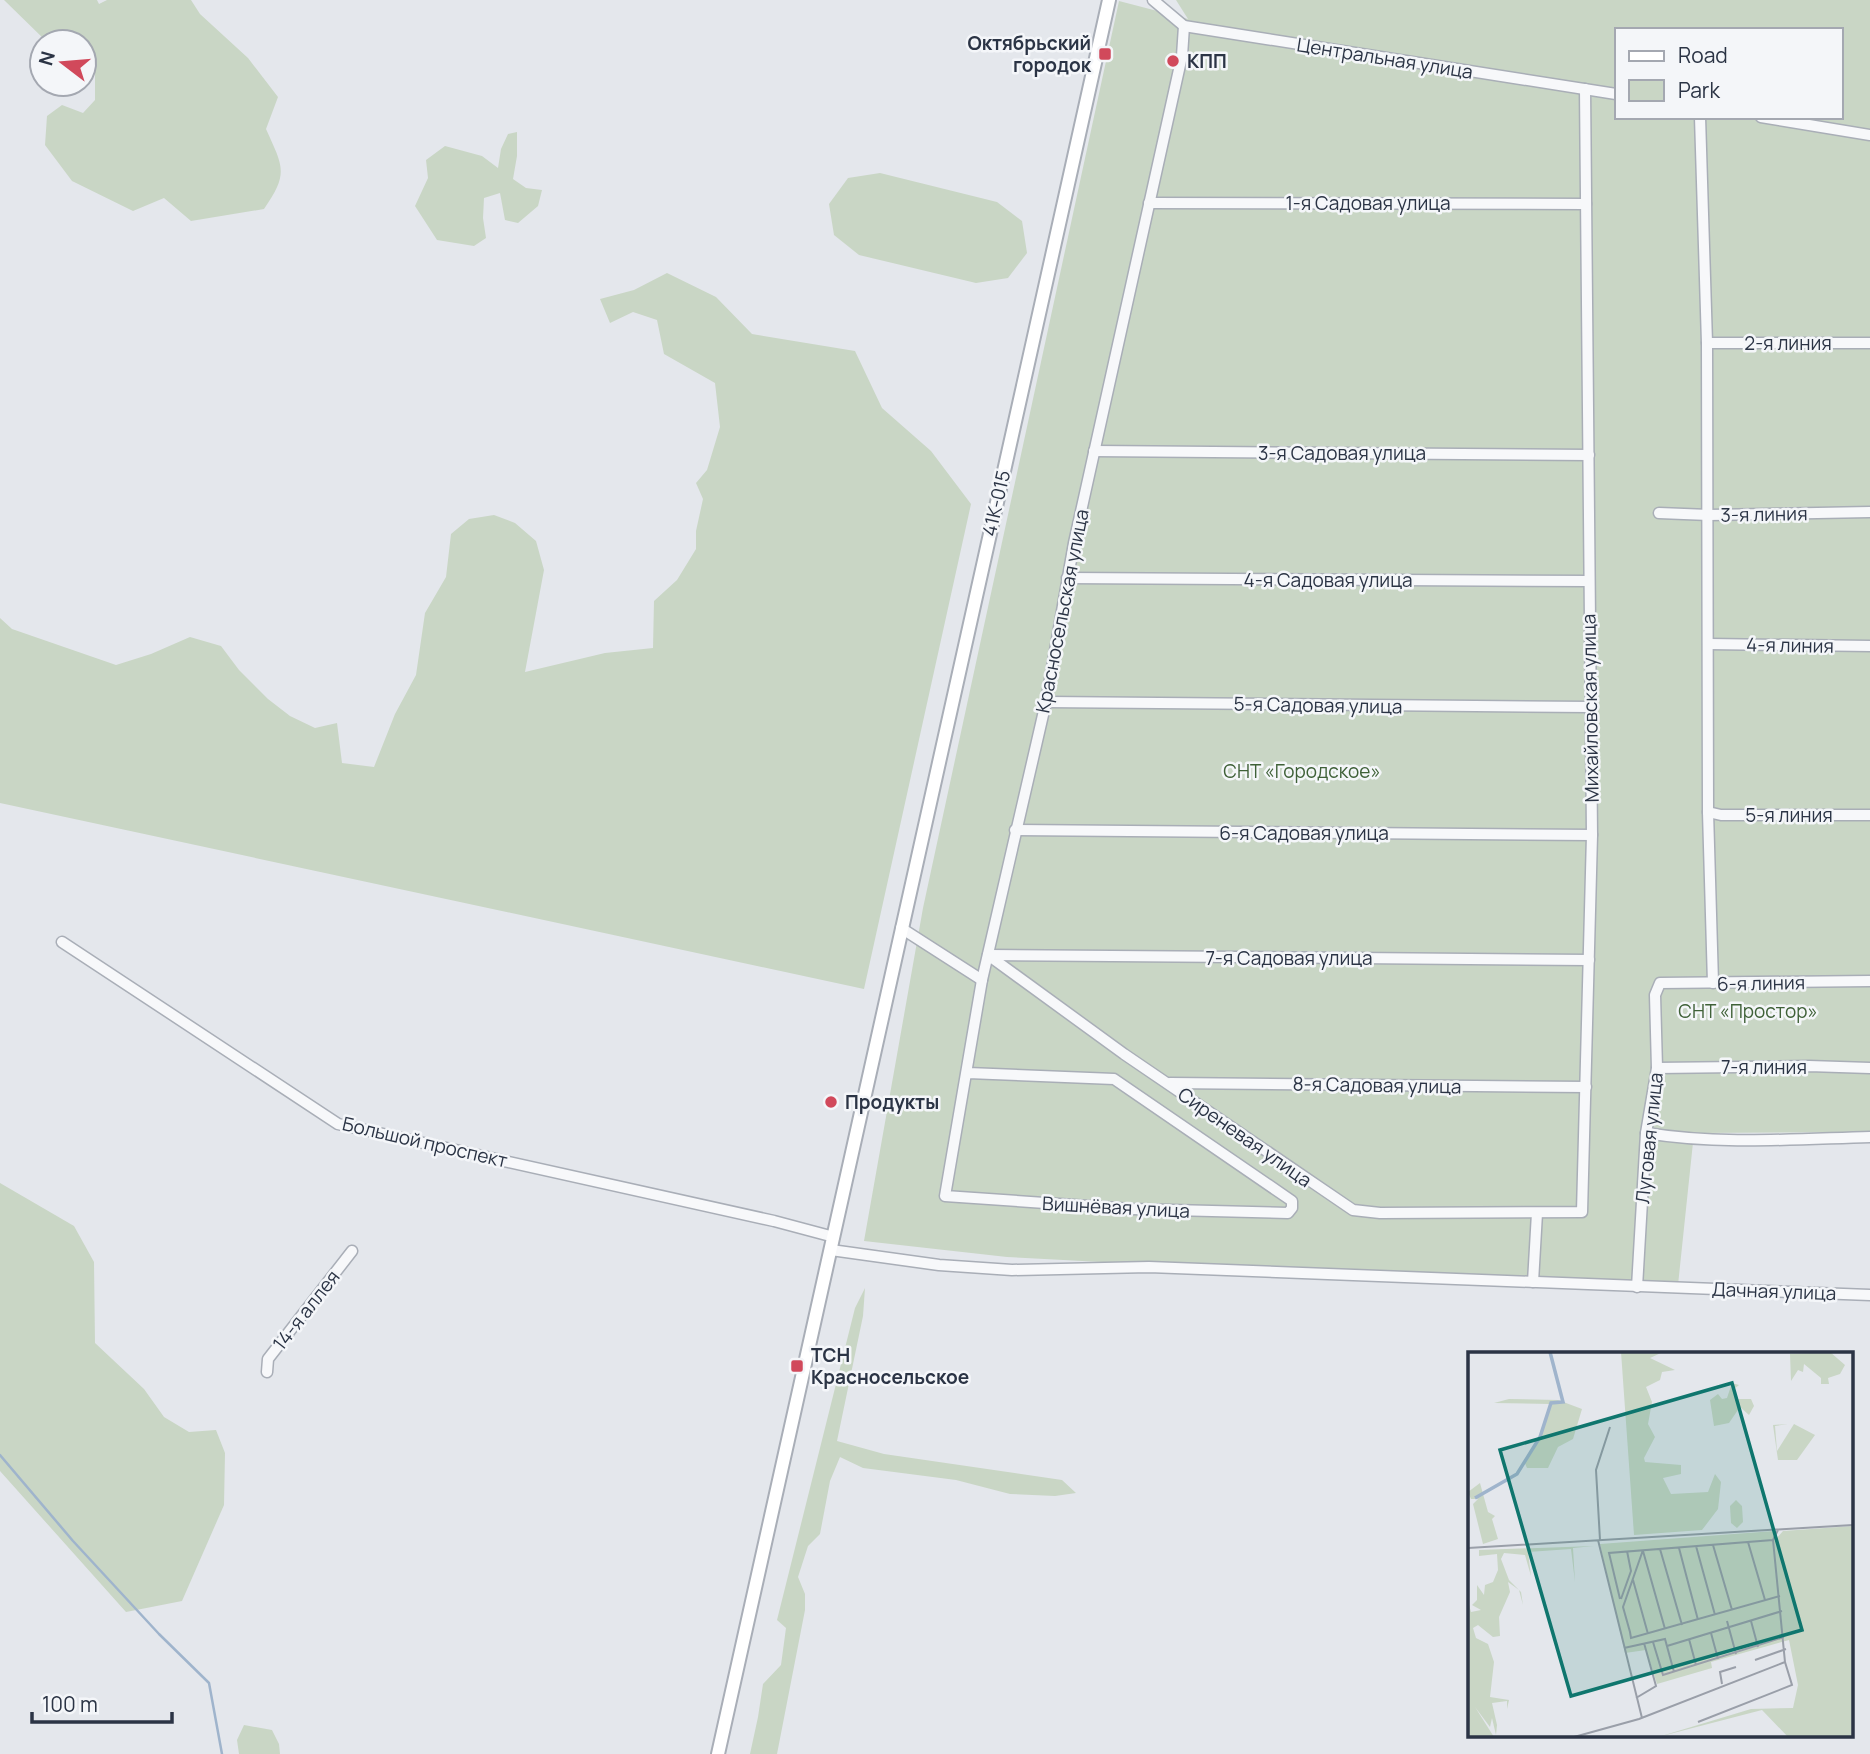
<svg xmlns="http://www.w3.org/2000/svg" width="1870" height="1754" viewBox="0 0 1870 1754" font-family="Manrope,sans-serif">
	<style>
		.green { fill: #c9d6c5; fill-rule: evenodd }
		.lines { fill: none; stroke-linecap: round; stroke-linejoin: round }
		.stream { stroke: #9fb4cc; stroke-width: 2.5 }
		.street-casing { stroke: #a9aeb7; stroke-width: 13 }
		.secondary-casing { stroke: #a9aeb7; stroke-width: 16 }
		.street { stroke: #f7f8fa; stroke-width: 10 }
		.secondary { stroke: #fff; stroke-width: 12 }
		.poi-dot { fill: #d1495b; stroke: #f4f6f9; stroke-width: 2.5 }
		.labels { text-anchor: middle; stroke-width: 5; stroke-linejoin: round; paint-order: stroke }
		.poi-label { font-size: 19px; font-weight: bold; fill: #2b3445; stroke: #f4f6f9; text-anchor: start }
		.street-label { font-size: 19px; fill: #2b3445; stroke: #f4f6f9 }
		.park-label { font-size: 19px; fill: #3f6138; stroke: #f4f6f9 }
		.inset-river { fill: none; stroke: #9fb4cc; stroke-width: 3.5 }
		.inset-road { fill: none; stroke: #9a9fa9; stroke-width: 2 }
		.view { fill: #0f766e; fill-opacity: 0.15; stroke: #0f766e; stroke-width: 3.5 }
		.inset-edge { fill: none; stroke: #2b3445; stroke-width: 3.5 }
	</style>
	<rect width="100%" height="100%" fill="#e4e7ec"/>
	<!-- green -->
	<g class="green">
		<path d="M 4,0 L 97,0 L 99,4 L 107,0 L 191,0 L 200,14 L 248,58 L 278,97 L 266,129 C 283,167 289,173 264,209 L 191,221 L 164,198 L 133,211 L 72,181 L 45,145 L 47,116 L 62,105 L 83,113 L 95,100 L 95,57 L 84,51 L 84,42 L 47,42 Z"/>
		<path d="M 1176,0 L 1870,0 L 1870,1132 L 1694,1133 L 1678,1285 L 1292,1272 L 1007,1257 L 864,1241 L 923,908 L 1119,1 L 1188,19 ZM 1616,30 L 1840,30 L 1840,117 L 1616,117 Z"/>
		<polygon points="517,132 517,156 513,179 526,188 542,190 538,206 518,223 505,220 500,193 484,198 483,218 486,238 474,246 437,240 415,206 428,178 426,160 445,146 482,156 498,168 501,149 508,134"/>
		<polygon points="880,173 997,202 1022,221 1027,253 1008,278 976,283 859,255 834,235 829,204 848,178"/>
		<polygon points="667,273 716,297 752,334 855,351 882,408 931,451 971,504 864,989 0,803 0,618 12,629 116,665 151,654 190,637 221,646 239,670 268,699 290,716 315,728 337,723 342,763 374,767 395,714 416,675 425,613 446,577 451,534 469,519 494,515 515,523 536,541 544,570 525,672 605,653 653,648 654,601 677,580 696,549 696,531 703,499 696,483 707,470 720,427 715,383 664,354 657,320 633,312 610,323 600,299 634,290"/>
		<polygon points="0,1183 74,1226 94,1262 95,1343 144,1389 164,1417 189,1432 216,1430 225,1453 224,1505 182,1601 126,1612 0,1471"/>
		<polygon points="865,1288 863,1316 837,1441 884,1454 1062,1480 1076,1493 1055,1496 1010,1494 956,1480 863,1468 840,1457 830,1481 820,1534 808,1546 798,1577 805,1594 805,1610 777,1754 750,1754 758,1717 763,1684 781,1665 786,1628 777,1620 855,1308"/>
		<polygon points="244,1725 272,1730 279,1744 280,1754 239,1754 237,1740"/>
	</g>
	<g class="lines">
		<!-- stream -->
		<polyline class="stream" points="0,1455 73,1541 159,1634 209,1683 222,1754"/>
		<!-- street casing -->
		<g class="street-casing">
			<g id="street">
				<polyline points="1153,0 1184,26 1616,94"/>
				<polyline points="1700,117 1707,343 1708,812 1713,983"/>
				<polyline points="1761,117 1870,135"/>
				<polyline points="1149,203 1586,204"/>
				<polyline points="1707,343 1870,343"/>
				<polyline points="1094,451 1589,455"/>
				<polyline points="1659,513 1709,515 1870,512"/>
				<polyline points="1067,578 1589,581"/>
				<polyline points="1709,644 1870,646"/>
				<polyline points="1046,702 1590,707"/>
				<polyline points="1708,812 1721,815 1870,815"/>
				<polyline points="1015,830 1592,835"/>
				<polyline points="901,928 982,980"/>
				<polyline points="62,942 338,1124 774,1221 834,1237"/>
				<polyline points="988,955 1124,1054 1353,1210 1380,1213 1582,1212 1592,835 1585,89"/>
				<polyline points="989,955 1589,960"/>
				<polyline points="1657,1068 1809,1066 1870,1068"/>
				<polyline points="968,1073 1114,1079 1292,1201 1292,1208 1288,1213 1132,1209 945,1196 982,980 1046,702 1074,543 1182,56 1184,26"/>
				<polyline points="1170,1083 1586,1087"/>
				<path d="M 1646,1133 C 1719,1145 1796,1139 1870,1137"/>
				<polyline points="831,1250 939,1265 1012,1270 1149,1267 1870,1295"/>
				<polyline points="1533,1282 1537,1213"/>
				<polyline points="1637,1287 1646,1133 1657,1068 1655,995 1660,983 1870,981"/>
				<polyline points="267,1372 268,1359 352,1251"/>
			</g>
		</g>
		<!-- secondary casing -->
		<g class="secondary-casing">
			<polyline id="secondary" points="718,1754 1109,0"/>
		</g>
		<!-- street -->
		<use href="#street" class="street"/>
		<!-- secondary -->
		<use href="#secondary" class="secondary"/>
	</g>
	<!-- markers -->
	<g class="poi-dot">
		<rect x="1098" y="47" width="14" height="14" rx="3.5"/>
		<circle cx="1173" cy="61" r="7"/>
		<circle cx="831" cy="1102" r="7"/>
		<rect x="790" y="1359" width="14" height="14" rx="3.5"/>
	</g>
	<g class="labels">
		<!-- poi labels -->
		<g class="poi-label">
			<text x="1091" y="50" text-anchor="end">Октябрьский<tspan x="1091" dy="22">городок</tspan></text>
			<text x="1187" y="68">КПП</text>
			<text x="845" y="1109">Продукты</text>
			<text x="811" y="1362">ТСН<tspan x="811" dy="22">Красносельское</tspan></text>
		</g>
		<!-- street labels -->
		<g class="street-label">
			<text transform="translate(1385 58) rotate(9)" y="7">Центральная улица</text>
			<text x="1368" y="210">1-я Садовая улица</text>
			<text x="1788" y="350">2-я линия</text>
			<text x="1342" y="460">3-я Садовая улица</text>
			<text transform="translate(996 503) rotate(-77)" y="7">41К-015</text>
			<text transform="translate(1764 514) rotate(-1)" y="7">3-я линия</text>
			<text x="1328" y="587">4-я Садовая улица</text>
			<text transform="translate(1062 611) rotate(-79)" y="7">Красносельская улица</text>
			<text transform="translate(1790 645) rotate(1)" y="7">4-я линия</text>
			<text transform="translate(1318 705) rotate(1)" y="7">5-я Садовая улица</text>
			<text transform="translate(1590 708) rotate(-91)" y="7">Михайловская улица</text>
			<text x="1789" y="822">5-я линия</text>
			<text x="1304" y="840">6-я Садовая улица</text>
			<text x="1289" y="965">7-я Садовая улица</text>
			<text transform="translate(1761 983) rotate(-1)" y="7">6-я линия</text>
			<text x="1764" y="1074">7-я линия</text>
			<text transform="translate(1377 1085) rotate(1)" y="7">8-я Садовая улица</text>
			<text transform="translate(1245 1137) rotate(35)" y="7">Сиреневая улица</text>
			<text transform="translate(1649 1138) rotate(-84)" y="7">Луговая улица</text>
			<text transform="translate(425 1142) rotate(13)" y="7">Большой проспект</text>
			<text transform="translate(1116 1207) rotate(3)" y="7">Вишнёвая улица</text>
			<text transform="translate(1774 1291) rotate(2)" y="7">Дачная улица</text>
			<text transform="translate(306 1310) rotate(-52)" y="7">14-я аллея</text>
		</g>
		<!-- park labels -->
		<g class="park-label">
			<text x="1302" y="778">СНТ «Городское»</text>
			<text x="1748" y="1018">СНТ «Простор»</text>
		</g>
	</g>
	<!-- overview -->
	<g transform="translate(1468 1352)">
		<rect width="385" height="385" fill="#e4e7ec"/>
		<path d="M 153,0 L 195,0 L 182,6 L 207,18 L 194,20 L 192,28 L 178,35 L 184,50 L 180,72 L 187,85 L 176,106 L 177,110 L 213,113 L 213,122 L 195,126 L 203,142 L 240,140 L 247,122 L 253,130 L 250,157 L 234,178 L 166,183 ZM 362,0 L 377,13 L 372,22 L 360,26 L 361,32 L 353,32 L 353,26 L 336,12 L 335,20 L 330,18 L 323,29 L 322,2 ZM 264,31 L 271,33 L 266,37 L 269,47 L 283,47 L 286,54 L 281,63 L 272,55 L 261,71 L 246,74 L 242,48 L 250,42 L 254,47 L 259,46 ZM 41,47 L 90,48 L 114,57 L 105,87 L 90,95 L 80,116 L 59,116 L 56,109 L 71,84 L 82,52 L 26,51 ZM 320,72 L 307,74 L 309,99 L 326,72 L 347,83 L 329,108 L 310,108 L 305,73 ZM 12,131 L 20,160 L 27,164 L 24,167 L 30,187 L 15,192 L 5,152 L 10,147 L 3,147 L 0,140 ZM 268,148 L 274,154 L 275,170 L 269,176 L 263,171 L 262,154 ZM 385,174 L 385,385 L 320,385 L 294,358 L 190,385 L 283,357 L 325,356 L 330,333 L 321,288 L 243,310 L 244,316 L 189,332 L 178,298 L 157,301 L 132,192 L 306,179 L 307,188 L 315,179 ZM 126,194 L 105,196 L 107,230 L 103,197 L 60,200 L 63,224 L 57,203 L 36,201 L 33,207 L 41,228 L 53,240 L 55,253 L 51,238 L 40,230 L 42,240 L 31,265 L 32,284 L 25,285 L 10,273 L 5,276 L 8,286 L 20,292 L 26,310 L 22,345 L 41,348 L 39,357 L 39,349 L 24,351 L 29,373 L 28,383 L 24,366 L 22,375 L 7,355 L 26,385 L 0,385 L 0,249 L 3,260 L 13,258 L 4,253 L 9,248 L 9,233 L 16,243 L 17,233 L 25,230 L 30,218 L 29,202 L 11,204 L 11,198 Z" fill="#c9d6c5"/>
		<path class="inset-river" d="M 7,146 L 49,122 L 72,85 L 83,51 L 95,50 L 82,0"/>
		<path class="inset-road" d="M 130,188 L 174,366M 132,188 L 128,118 L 142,75M 280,190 L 297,248M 245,193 L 264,258M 228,194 L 247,263M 0,196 L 385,173M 211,196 L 230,268M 192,197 L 214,273M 175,199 L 197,277M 165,228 L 180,282M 152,247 L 141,201 L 305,188M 153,247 L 163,219 L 159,199M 259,269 L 268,302M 283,269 L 290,295M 162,280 L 163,286 L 312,244M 162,280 L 155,255 L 175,198M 243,281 L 250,307M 221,287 L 228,313M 185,290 L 195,323 L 316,285M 199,294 L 314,259M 156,296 L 197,287 L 206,320M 287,308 L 318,297M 254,332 L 252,320 L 268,315M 168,346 L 188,334 L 176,291M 230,370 L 324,333 L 317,310 L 305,188 L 310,178M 106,385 L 171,367 L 317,310"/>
		<path class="view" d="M 264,31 L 334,278 L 103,344 L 32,98 Z"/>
		<rect width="385" height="385" class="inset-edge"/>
	</g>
	<!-- legend -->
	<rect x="1615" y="28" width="228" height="91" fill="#f4f6f9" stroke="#a4a8b1" stroke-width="2"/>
	<rect x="1629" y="51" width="35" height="10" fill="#ffffff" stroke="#a4a8b1" stroke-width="2"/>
	<text x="1678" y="63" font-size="21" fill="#2b3445">Road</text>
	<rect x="1629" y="80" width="35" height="21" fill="#c9d6c5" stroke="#a4a8b1" stroke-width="2"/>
	<text x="1678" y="98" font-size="21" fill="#2b3445">Park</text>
	<!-- north arrow -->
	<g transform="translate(63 63) rotate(286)"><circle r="33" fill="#f4f6f9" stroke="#a4a8b1" stroke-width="2"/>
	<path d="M0-5L12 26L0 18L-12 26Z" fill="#d1495b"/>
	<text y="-10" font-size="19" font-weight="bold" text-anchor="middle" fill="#2b3445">N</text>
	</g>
	<!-- scale -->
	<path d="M32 1712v10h140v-10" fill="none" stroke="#2b3445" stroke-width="3.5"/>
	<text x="42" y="1712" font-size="21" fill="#2b3445" stroke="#f4f6f9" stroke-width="5" paint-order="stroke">100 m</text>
</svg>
